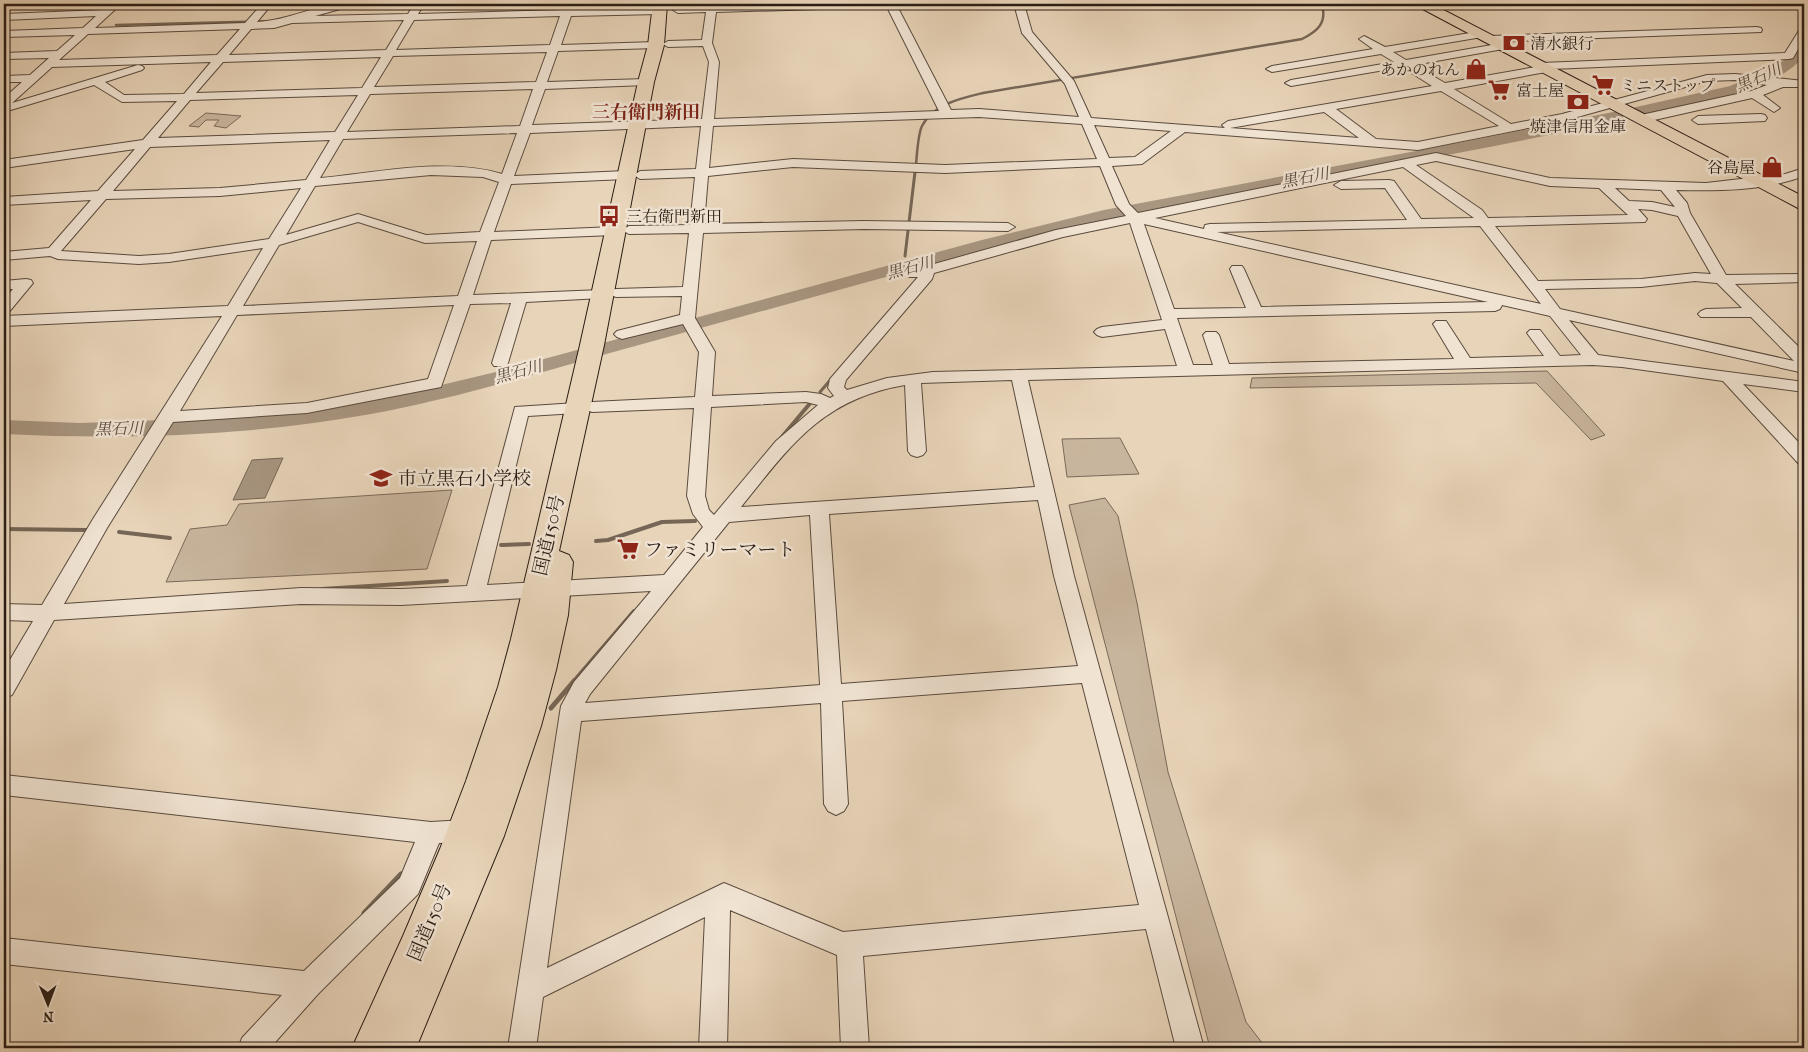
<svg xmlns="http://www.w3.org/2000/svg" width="1808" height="1052" viewBox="0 0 1808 1052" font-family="'IM FELL French Canon','Noto Serif JP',serif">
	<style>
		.green { fill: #c8b59d; stroke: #7a6959 }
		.water { fill: #a89681; stroke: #766656 }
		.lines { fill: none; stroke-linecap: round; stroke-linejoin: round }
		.stream-far3 { stroke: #766656; stroke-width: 2.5 }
		.stream-far2 { stroke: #766656; stroke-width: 3 }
		.stream-far1 { stroke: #766656; stroke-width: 4 }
		.stream { stroke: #766656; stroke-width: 5 }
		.river { fill: #a89681; fill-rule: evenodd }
		.minor-casing { stroke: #5a4b3e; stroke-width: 2 }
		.major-casing { stroke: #2b1d15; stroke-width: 2 }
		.highway-casing { stroke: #2b1d15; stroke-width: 2 }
		.minor { fill: #f0e3d2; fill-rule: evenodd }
		.major { fill: #e8d4b9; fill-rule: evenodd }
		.highway { fill: #e8d4b9; fill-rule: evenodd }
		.labels { text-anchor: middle; stroke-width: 5; stroke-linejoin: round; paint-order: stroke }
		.far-poi-label { font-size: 16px; fill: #2b1d15; stroke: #f0e3d2; text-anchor: start }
		.far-water-label { font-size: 16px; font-style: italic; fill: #57473b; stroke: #f0e3d2 }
		.far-quarter-label { font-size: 18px; font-weight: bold; fill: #7a1f14; stroke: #f0e3d2 }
		.poi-label { font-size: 19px; fill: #2b1d15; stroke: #f0e3d2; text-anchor: start }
		.street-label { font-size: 19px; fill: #2b1d15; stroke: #f0e3d2 }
	</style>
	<rect width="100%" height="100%" fill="#e8d4b9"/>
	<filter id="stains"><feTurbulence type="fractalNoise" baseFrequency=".004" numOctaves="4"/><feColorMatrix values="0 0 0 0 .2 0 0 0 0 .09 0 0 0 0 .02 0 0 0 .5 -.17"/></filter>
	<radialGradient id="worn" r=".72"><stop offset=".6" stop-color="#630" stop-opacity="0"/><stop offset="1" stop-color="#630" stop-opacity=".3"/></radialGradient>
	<!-- green -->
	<g class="green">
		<polygon points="206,113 241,116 226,128 214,126 219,120 206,120 199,127 189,126"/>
		<polygon points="1547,371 1605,435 1591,440 1536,383 1250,388 1252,378"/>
		<polygon points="1120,438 1139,474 1067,477 1062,439"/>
		<polygon points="452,490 427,569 166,582 190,529 227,525 239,504"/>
		<polygon points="1105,498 1118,516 1137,603 1168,772 1246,1022 1266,1048 1210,1048 1069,505"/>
	</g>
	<!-- water -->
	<polygon class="water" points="283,458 265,498 233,500 252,460"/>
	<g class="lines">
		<!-- stream-far3 -->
		<g class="stream-far3">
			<polyline points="764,6 830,4"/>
			<polyline points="116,25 275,21"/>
			<path d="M 915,173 C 917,161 917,136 922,126 C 933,104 962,98 983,93 L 1302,39 C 1318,31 1327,23 1322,4"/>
		</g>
		<!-- stream-far2 -->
		<g class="stream-far2">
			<polyline points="1104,215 1122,218"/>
			<polyline points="905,256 915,172"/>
			<polyline points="908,262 916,273"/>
			<polyline points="820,392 832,378"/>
		</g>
		<!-- stream-far1 -->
		<g class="stream-far1">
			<polyline points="781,438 812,401"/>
			<polyline points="1797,460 1804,468"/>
			<polyline points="4,529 87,530"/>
			<polyline points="119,532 170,538"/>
			<polyline points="596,541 608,540 662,522 695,521"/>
			<polyline points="501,545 529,544"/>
			<polyline points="322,589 447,581"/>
			<polyline points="573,682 634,611"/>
		</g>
		<!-- stream -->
		<g class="stream">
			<polyline points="551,708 574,681"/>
			<polyline points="364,913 401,874"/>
		</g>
		<!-- river -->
		<path class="river" d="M 1804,45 L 1804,57 C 1770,93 1705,100 1658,111 C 1592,127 1525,140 1458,153 C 1303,182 1146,208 994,248 C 862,283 731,320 599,356 C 522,378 444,401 365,415 C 247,436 123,440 4,434 L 4,420 L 80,423 L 218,418 L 363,402 L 412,392 L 500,371 L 982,240 L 1104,210 L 1469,141 L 1623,110 L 1730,86 L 1769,70 L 1789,57 L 1799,46 Z"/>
		<!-- minor casing -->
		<g class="minor-casing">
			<g id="minor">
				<path d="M 110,4 L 121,4 L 95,28 L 245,23 L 262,4 L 272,4 L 257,22 C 289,21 320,2 352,4 L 351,6 L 315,16 L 408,14 L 414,4 L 424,4 L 418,14 L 563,10 L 565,4 L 575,4 L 573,10 L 663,9 L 664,11 L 659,14 L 571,16 L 561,45 L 656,42 L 661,45 L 656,48 L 558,51 L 547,82 L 646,79 L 652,82 L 646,85 L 545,89 L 532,125 L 702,119 L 709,62 L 703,46 L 668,47 L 663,44 L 668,41 L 702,40 L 706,12 L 678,13 L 673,10 L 678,7 L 707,6 L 707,4 L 717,4 L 717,6 L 896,4 L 951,110 L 979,109 L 1079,117 L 1065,84 L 1022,33 L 1014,4 L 1024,4 L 1032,32 L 1074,81 L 1091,118 L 1225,128 L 1222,125 L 1228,121 L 1432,86 L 1402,67 L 1291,86 L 1285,83 L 1291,80 L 1394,62 L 1381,54 L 1272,72 L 1266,69 L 1272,66 L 1373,49 L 1359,39 L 1364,36 L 1385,47 L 1482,31 L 1487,34 L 1482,37 L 1393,52 L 1406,60 L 1503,43 L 1508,46 L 1503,49 L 1414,65 L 1445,83 L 1536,67 L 1537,64 L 1541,63 L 1785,53 L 1800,29 L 1804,28 L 1804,39 L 1793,58 L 1789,59 L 1551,69 L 1546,72 L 1454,89 L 1511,124 L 1562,114 L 1707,75 L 1735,74 L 1804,81 L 1804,87 L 1783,87 L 1763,95 L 1780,108 L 1774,112 L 1752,98 L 1641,123 L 1635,119 L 1641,115 L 1751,91 L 1767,85 L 1735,80 L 1707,81 L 1563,121 L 1418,150 L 1185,132 L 1142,164 L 1112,166 L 1129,204 L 1138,213 L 1436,153 L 1550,178 L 1706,183 L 1785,174 L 1804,168 L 1804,176 C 1765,191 1717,191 1676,190 L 1687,203 L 1690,213 L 1726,275 L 1804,274 L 1804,282 L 1735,284 L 1804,352 L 1804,373 L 1569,320 L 1598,355 L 1804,382 L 1804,392 L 1743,384 L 1804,448 L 1804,465 L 1798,463 L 1723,381 L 1622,367 L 1593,365 L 1028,380 L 1074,576 L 1204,1048 L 1176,1048 L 1146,929 L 863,956 L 869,1048 L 841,1048 L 837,955 L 730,910 L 727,1048 L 699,1048 L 705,917 L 543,997 L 536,1048 L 508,1048 L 561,706 L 574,682 L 651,591 L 401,605 L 301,604 L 54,620 L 12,695 L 4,698 L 4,670 L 33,621 L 4,620 L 4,604 L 42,605 L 93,519 L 222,316 L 4,326 L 4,316 L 228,306 L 263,248 L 169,262 L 139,264 L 58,259 L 50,256 L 4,260 L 4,252 L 49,248 L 91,200 L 4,205 L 4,197 L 98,191 L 135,149 L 4,168 L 4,160 L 143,140 L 177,101 L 122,102 L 94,85 L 4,112 L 4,98 L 22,82 L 4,82 L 4,76 L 30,75 L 49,58 L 4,59 L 4,53 L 57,51 L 75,35 L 4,37 L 4,31 L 83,28 L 96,16 L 4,20 L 4,14 L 103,10 ZM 887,7 L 939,111 L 714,119 L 719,62 L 712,43 L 716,12 ZM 560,16 L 550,45 L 396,50 L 414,20 ZM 404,20 L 386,50 L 229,55 L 251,29 L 274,28 L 292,23 ZM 240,29 L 217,55 L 59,60 L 88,34 ZM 547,52 L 536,82 L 374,87 L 393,56 ZM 381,57 L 362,88 L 196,93 L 223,62 ZM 211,62 L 184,94 L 124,95 L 105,82 L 142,70 L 144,68 L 142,66 L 138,65 L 12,103 L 52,67 ZM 533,89 L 520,126 L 347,132 L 370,94 ZM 1441,91 L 1499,126 L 1418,142 L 1376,139 L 1336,109 ZM 358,95 L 335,132 L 158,138 L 190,100 ZM 1324,112 L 1359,138 L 1230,128 ZM 979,117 L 1082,124 L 1097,159 L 945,165 L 793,159 L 709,168 L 713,126 ZM 1094,125 L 1171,131 L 1135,157 L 1109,158 ZM 701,126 L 696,169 L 640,171 L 634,175 L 640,179 L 695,177 L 690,225 L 629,226 L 622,230 L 629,234 L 689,233 L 683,287 L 616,289 L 611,290 L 609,293 L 602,290 L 473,295 L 491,240 L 614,235 L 621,231 L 614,227 L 494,232 L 511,184 L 626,179 L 632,175 L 626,171 L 514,176 L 530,133 ZM 517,133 L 502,174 C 447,157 376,173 320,178 L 343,139 ZM 330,140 L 306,180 L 220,188 L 113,191 L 150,147 ZM 1436,161 L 1550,186 L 1599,188 L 1628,215 L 1488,218 L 1482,210 L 1416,165 ZM 1100,166 L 1116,205 L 1126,216 L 1056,230 L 909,271 L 907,274 L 909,277 L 918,277 L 830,379 L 828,388 L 834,396 L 830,398 L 821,394 L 806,392 L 712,396 L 715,352 L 695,318 L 703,233 L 864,229 L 1008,231 L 1015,227 L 1008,223 L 864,221 L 704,224 L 708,176 L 793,167 L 945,173 ZM 1403,167 L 1474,218 L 1421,219 L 1394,181 L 1389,180 L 1341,181 L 1334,185 L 1341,189 L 1385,188 L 1407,220 L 1210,224 L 1205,225 L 1204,229 L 1155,218 ZM 431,175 L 483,177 L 499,182 L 480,232 L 426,235 L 358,214 L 286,235 L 315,186 ZM 301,188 L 269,239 L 169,254 L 139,256 L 61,251 L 106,199 L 220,196 ZM 1615,188 L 1661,190 L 1675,207 L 1652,202 L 1629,201 ZM 1638,209 L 1652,210 L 1678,216 L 1711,274 L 1695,273 L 1641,279 L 1538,281 L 1495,226 L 1645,222 L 1647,219 ZM 358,222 L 425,243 L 477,241 L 458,296 L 243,306 L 279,245 ZM 1130,223 L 1162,320 L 1102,327 L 1097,329 L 1094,332 L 1097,335 L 1102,337 L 1165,329 L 1177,366 L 933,372 L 887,378 L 847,390 L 844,387 L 846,380 L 932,279 L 934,273 L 1063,237 ZM 1144,224 L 1488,302 L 1261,307 L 1244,269 L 1242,266 L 1232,266 L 1230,269 L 1246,308 L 1174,309 ZM 1480,226 L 1541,304 L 1217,232 ZM 1695,281 L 1717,283 L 1742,308 L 1706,309 L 1701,311 L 1698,314 L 1701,317 L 1751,317 L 1794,361 L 1560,309 L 1545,289 L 1641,287 ZM 609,294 L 616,297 L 682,296 L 680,315 L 617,331 L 614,334 L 617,337 L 622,339 L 683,324 L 699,352 L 695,397 L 592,402 L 586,403 L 584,406 L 577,403 L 515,407 L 467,586 L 401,589 L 301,588 L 64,604 L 107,528 L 173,422 L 307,413 L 441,387 L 470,304 L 511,303 L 492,363 L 494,366 L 506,366 L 508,363 L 526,302 L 602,298 L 607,297 ZM 454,305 L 428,379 L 307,403 L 180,411 L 237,315 ZM 1502,305 L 1550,316 L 1581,355 L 1560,356 L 1540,330 L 1530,330 L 1527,333 L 1544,356 L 1470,358 L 1446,321 L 1436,321 L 1433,324 L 1454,359 L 1229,364 L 1219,335 L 1216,332 L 1206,332 L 1203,335 L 1213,365 L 1193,365 L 1177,318 L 1495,311 L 1500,309 ZM 1012,380 L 1035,487 L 741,507 C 790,446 822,399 905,385 L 908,451 L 911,455 L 917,457 L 923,455 L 926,451 L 921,383 ZM 806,402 L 818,405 L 776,441 L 714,515 L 709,510 L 705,496 L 711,407 ZM 694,408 L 687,496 L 693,514 L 703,527 L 664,575 L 487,585 L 528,416 L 577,413 L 583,412 L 585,409 L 592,412 ZM 1038,500 L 1054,576 L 1078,666 L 841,684 L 829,514 ZM 810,515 L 820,685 L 585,703 L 590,694 L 729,522 ZM 1082,683 L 1139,905 L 843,932 L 724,883 L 547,968 L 581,721 L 821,703 L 824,804 L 828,811 L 836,815 L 844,811 L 848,804 L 842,701 Z"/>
				<polygon points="1757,27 1761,28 1762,30 1761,32 1490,42 1485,39 1490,36"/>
				<polygon points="1761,114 1765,115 1767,118 1765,121 1698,124 1692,120 1698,116"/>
				<polygon points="26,279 31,280 33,283 9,312 4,313 4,300 13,289 4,289 4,281"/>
				<polygon points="4,775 431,822 465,820 473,823 477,831 473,839 465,842 439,843 418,894 318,994 270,1048 238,1048 242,1038 282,995 4,964 4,938 304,971 400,878 415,842 4,795"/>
			</g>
		</g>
		<!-- major casing -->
		<g class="major-casing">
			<polygon id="major" points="1417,4 1432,4 1804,197 1804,209 1798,208 1419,7"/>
		</g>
		<!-- highway casing -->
		<g class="highway-casing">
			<polygon id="highway" points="653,4 667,4 664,45 654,82 604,345 559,551 569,555 573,562 568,615 556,670 541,726 504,836 416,1048 352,1048 403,936 440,849 466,781 498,687 511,639 580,345 638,82 648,45"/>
		</g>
		<!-- minor -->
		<use href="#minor" class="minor"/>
		<!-- major -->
		<use href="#major" class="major"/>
		<!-- highway -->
		<use href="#highway" class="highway"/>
	</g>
	<!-- icons -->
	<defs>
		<g id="bank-bare" transform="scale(1.725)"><path d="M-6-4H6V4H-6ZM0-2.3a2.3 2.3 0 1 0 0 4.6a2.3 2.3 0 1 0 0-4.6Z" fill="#8f2418" stroke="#f0e3d2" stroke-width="2.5" paint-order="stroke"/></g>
		<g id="shop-bare" transform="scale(1.725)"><path d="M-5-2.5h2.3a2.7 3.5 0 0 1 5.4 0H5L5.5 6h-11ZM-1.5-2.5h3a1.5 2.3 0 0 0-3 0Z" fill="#8f2418" stroke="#f0e3d2" stroke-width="2.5" paint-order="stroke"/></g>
		<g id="supermarket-bare" transform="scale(1.725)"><path d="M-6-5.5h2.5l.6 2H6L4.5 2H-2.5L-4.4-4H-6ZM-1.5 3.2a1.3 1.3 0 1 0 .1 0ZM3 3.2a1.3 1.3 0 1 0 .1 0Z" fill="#8f2418" stroke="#f0e3d2" stroke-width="2.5" paint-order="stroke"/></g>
		<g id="bus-bare" transform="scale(1.725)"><path d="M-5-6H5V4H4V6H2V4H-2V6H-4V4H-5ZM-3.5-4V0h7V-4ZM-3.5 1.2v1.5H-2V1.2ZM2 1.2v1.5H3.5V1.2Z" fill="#8f2418" stroke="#f0e3d2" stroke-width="2.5" paint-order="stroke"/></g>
		<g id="school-bare" transform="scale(1.725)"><path d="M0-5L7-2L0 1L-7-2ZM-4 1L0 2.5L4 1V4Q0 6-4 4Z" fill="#8f2418" stroke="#f0e3d2" stroke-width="2.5" paint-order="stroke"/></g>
	</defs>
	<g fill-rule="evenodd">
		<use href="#bank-bare" x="1514" y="43"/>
		<use href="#shop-bare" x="1476" y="69"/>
		<use href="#supermarket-bare" x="1603" y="85"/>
		<use href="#supermarket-bare" x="1499" y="90"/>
		<use href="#bank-bare" x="1578" y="102"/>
		<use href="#shop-bare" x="1772" y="167"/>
		<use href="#bus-bare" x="609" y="216"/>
		<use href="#school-bare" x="381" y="478"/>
		<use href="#supermarket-bare" x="628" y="549"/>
	</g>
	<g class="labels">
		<!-- far-poi labels -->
		<g class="far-poi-label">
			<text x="1530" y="49">清水銀行</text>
			<text x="1460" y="75" text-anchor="end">あかのれん</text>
			<text x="1620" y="91">ミニストップ</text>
			<text x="1516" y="96">富士屋</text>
			<text x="1578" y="132" text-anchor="middle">焼津信用金庫</text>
			<text x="1755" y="173" text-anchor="end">谷島屋</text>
			<text x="626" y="222">三右衛門新田</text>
		</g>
		<!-- far-water labels -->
		<g class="far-water-label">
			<text transform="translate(1758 77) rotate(-24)" y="6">黒石川</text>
			<text transform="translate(1305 177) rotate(-11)" y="6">黒石川</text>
			<text transform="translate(910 267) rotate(-15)" y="6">黒石川</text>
			<text transform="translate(518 371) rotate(-15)" y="6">黒石川</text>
			<text transform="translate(119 428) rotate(-2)" y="6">黒石川</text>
		</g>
		<!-- far-quarter labels -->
		<g class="far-quarter-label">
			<text x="646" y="118">三右衛門新田</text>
		</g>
		<!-- poi labels -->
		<g class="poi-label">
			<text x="398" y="485">市立黒石小学校</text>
			<text x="644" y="556">ファミリーマート</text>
		</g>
		<!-- street labels -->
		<g class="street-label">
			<text transform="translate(548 535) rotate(-77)" y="7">国道150号</text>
			<text transform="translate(429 922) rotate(-67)" y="7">国道150号</text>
		</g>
	</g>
	<!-- margin -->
	<rect width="1808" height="1052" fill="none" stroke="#e8d4b9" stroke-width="20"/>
	<rect x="5" y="5" width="1798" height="1042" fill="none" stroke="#2b1d15" stroke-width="2.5"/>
	<rect x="10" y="10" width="1788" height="1032" fill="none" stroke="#2b1d15"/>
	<!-- north arrow -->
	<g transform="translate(48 1004) rotate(179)" stroke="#f0e3d2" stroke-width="4" paint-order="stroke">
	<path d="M0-4L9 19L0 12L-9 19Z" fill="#2b1d15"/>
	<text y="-8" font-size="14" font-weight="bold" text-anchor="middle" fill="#2b1d15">N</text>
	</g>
	<rect width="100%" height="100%" filter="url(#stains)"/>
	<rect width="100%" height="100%" fill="url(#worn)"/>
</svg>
